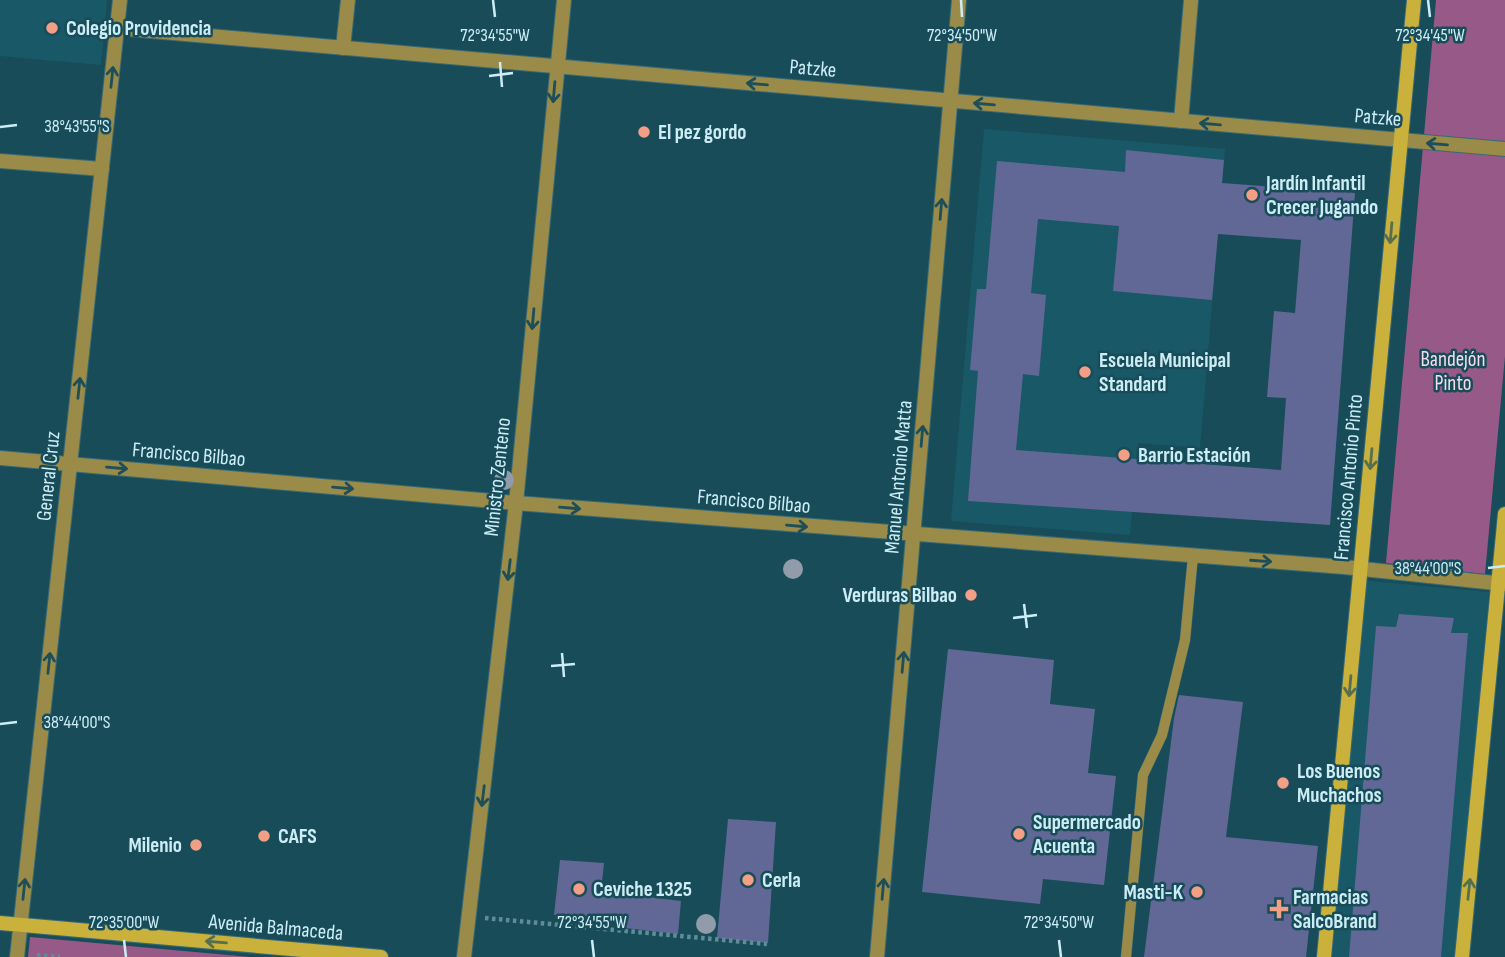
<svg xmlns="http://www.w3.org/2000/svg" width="1505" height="957" viewBox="0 0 1505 957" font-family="'Sofia Sans Condensed',sans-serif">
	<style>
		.built { fill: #195867 }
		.green { fill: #975987 }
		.building { fill: #616896; fill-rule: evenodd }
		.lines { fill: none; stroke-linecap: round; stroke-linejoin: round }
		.service-casing { stroke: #386975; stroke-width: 11 }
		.minor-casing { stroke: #386975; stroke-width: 16 }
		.secondary-casing { stroke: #386975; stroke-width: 16 }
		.path { stroke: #608c98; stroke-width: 4.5; stroke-dasharray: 3.5 3.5; stroke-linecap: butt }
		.service { stroke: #9a8b48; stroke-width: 10 }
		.minor { stroke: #9a8b48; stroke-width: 14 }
		.secondary { stroke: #cab13c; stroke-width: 14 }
		.tree { fill: #919baa }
		.oneway { stroke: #1e4f58 }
		.oneway2 { stroke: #566f4f }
		.ticks { fill: none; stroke: #ccedf6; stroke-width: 2.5 }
		.poi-dot { fill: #f39f86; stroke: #184c59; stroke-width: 2.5 }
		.labels { text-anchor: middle; stroke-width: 5; stroke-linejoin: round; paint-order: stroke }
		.poi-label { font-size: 21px; font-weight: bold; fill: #ccedf6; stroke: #184c59; text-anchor: start }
		.street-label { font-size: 21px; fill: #ccedf6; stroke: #184c59 }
		.park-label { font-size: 21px; fill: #f4dcec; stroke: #184c59 }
		.ticks-label { font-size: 18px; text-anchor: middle; fill: #ccedf6; stroke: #184c59; stroke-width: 5; stroke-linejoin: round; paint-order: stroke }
	</style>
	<rect width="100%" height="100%" fill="#184c59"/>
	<!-- built -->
	<g class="built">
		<polygon points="0,0 107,0 101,65 0,56"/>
		<polygon points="984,129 1225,149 1200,448 1138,443 1130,535 951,521"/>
		<polygon points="1360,580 1489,592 1457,957 1328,957"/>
	</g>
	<!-- green -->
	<g class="green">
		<polygon points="1436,0 1505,0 1505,356 1485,574 1386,563"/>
		<polygon points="30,937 250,957 28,957"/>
	</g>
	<!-- building -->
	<g class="building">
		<path d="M 1126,150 L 1224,160 L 1222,183 L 1355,193 L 1330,525 L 968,501 L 978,371 L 970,370 L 977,289 L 986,289 L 997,161 L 1125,172 ZM 1038,219 L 1119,226 L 1113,291 L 1212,300 L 1218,234 L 1301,240 L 1295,313 L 1274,311 L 1267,397 L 1286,398 L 1281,470 L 1016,450 L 1023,374 L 1039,376 L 1046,295 L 1031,293 Z"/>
		<polygon points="1399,614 1454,618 1451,633 1468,633 1441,957 1349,957 1376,626 1396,627"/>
		<polygon points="948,649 1054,660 1050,704 1095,709 1088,773 1116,776 1104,885 1043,879 1040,904 922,892"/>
		<polygon points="1179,695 1243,702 1226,837 1318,846 1306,957 1144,957 1174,718"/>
		<polygon points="728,819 776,822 768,943 717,938"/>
		<polygon points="560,860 604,863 601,891 681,901 678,934 625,928 626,921 554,915"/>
	</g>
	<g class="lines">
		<!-- service casing -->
		<g class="service-casing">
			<polyline id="service" points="1126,957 1143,775 1162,735 1185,640 1193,556"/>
		</g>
		<!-- minor casing -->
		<g class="minor-casing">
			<g id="minor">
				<polyline points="117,28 1505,149"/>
				<polyline points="343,48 348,0"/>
				<polyline points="1181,121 1191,0"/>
				<polyline points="0,161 102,169"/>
				<polyline points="0,458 516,503 1344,567 1505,584"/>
				<polyline points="17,957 120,0"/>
				<polyline points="464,957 516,503 564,0"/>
				<polyline points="877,957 959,0"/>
			</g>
		</g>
		<!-- secondary casing -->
		<g class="secondary-casing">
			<g id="secondary">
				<polyline points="0,923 381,957"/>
				<polyline points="1324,957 1414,0"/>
				<polyline points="1462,957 1505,514"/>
			</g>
		</g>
		<!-- path -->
		<g class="path">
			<polyline points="485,918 767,944"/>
			<polyline points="37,955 60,957"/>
		</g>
		<!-- service -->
		<use href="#service" class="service"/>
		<!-- minor -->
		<use href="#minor" class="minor"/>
		<!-- secondary -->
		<use href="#secondary" class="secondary"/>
	</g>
	<!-- trees -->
	<g class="tree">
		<circle cx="504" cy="480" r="10"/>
		<circle cx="793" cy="569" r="10"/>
		<circle cx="706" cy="924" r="10"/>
	</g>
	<!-- one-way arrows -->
	<defs><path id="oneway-shaft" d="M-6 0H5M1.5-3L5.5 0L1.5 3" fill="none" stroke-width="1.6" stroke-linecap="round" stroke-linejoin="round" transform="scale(1.75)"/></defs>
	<g class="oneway">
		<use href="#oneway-shaft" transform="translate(112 77) rotate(-84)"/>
		<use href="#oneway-shaft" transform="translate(757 84) rotate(-175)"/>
		<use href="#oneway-shaft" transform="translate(554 92) rotate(95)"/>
		<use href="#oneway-shaft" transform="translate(984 104) rotate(-175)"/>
		<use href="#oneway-shaft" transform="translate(1210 124) rotate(-175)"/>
		<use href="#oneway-shaft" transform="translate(1437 144) rotate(-175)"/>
		<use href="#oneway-shaft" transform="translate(941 209) rotate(-85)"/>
		<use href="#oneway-shaft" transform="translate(533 319) rotate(95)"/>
		<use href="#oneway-shaft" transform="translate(79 388) rotate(-84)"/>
		<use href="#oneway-shaft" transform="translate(922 436) rotate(-85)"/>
		<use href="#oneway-shaft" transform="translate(117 468) rotate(5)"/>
		<use href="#oneway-shaft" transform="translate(343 488) rotate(5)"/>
		<use href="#oneway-shaft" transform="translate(570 508) rotate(5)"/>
		<use href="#oneway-shaft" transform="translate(797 526) rotate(5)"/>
		<use href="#oneway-shaft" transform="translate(1261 561) rotate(4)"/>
		<use href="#oneway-shaft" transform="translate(509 570) rotate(97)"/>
		<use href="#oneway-shaft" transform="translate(903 662) rotate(-85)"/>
		<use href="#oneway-shaft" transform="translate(49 663) rotate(-84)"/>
		<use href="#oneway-shaft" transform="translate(483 796) rotate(97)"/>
		<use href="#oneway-shaft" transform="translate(24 889) rotate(-84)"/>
		<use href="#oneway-shaft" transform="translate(883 889) rotate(-85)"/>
	</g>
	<g class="oneway2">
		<use href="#oneway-shaft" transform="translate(1391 233) rotate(95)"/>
		<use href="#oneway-shaft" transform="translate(1371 459) rotate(95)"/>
		<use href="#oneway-shaft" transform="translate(1350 686) rotate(95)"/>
		<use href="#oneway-shaft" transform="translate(1469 889) rotate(-84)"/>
		<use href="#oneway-shaft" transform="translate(216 942) rotate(-175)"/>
	</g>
	<!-- ticks -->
	<path class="ticks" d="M 493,0 L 495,17M 961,0 L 962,17M 1428,0 L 1430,17M 500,62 L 502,87M 489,76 L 513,73M 0,127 L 17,125M 1488,568 L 1505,566M 1024,604 L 1027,628M 1013,618 L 1037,615M 562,653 L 564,677M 551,666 L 575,664M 0,724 L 17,722M 124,940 L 126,957M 592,940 L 594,957M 1059,940 L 1061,957"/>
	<!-- markers -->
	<g class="poi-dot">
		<circle cx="52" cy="28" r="7"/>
		<circle cx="644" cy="132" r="7"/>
		<circle cx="1252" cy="195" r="7"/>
		<circle cx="1085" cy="372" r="7"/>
		<circle cx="1124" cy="455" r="7"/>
		<circle cx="971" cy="595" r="7"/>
		<circle cx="1283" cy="783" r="7"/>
		<circle cx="1019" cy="834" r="7"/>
		<circle cx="264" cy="836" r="7"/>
		<circle cx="196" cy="845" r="7"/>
		<circle cx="748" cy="880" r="7"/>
		<circle cx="579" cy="889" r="7"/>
		<circle cx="1197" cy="892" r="7"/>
		<path d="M1275.5 898.5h7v7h7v7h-7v7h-7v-7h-7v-7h7z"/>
	</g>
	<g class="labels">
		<!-- poi labels -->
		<g class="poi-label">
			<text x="66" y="35">Colegio Providencia</text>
			<text x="658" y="139">El pez gordo</text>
			<text x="1266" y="190">Jardín Infantil<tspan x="1266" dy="24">Crecer Jugando</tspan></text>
			<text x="1099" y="367">Escuela Municipal<tspan x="1099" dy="24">Standard</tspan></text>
			<text x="1138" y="462">Barrio Estación</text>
			<text x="957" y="602" text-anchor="end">Verduras Bilbao</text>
			<text x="1297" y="778">Los Buenos<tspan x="1297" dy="24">Muchachos</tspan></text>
			<text x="1033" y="829">Supermercado<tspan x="1033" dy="24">Acuenta</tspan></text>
			<text x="278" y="843">CAFS</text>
			<text x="182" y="852" text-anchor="end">Milenio</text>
			<text x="762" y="887">Cerla</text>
			<text x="593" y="896">Ceviche 1325</text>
			<text x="1183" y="899" text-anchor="end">Masti-K</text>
			<text x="1293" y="904">Farmacias<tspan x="1293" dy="24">SalcoBrand</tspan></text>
		</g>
		<!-- street labels -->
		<g class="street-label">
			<text transform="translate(813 68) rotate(5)" y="7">Patzke</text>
			<text transform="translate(1378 117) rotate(5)" y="7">Patzke</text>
			<text transform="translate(189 454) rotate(5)" y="7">Francisco Bilbao</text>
			<text transform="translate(48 476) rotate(-84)" y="7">General Cruz</text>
			<text transform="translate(497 477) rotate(-84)" y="7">Ministro Zenteno</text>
			<text transform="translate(898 477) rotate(-85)" y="7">Manuel Antonio Matta</text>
			<text transform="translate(1348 477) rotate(-85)" y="7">Francisco Antonio Pinto</text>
			<text transform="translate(754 501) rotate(5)" y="7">Francisco Bilbao</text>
			<text transform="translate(276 927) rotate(5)" y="7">Avenida Balmaceda</text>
		</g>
		<!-- park labels -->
		<g class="park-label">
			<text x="1453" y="366">Bandejón<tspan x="1453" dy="24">Pinto</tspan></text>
		</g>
	</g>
	<g class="ticks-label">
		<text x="495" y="41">72°34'55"W</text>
		<text x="962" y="41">72°34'50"W</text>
		<text x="1430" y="41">72°34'45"W</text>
		<text x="77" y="132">38°43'55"S</text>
		<text x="1428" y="574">38°44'00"S</text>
		<text x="77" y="728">38°44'00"S</text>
		<text x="124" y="928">72°35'00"W</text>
		<text x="592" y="928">72°34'55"W</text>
		<text x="1059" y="928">72°34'50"W</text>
	</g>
</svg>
